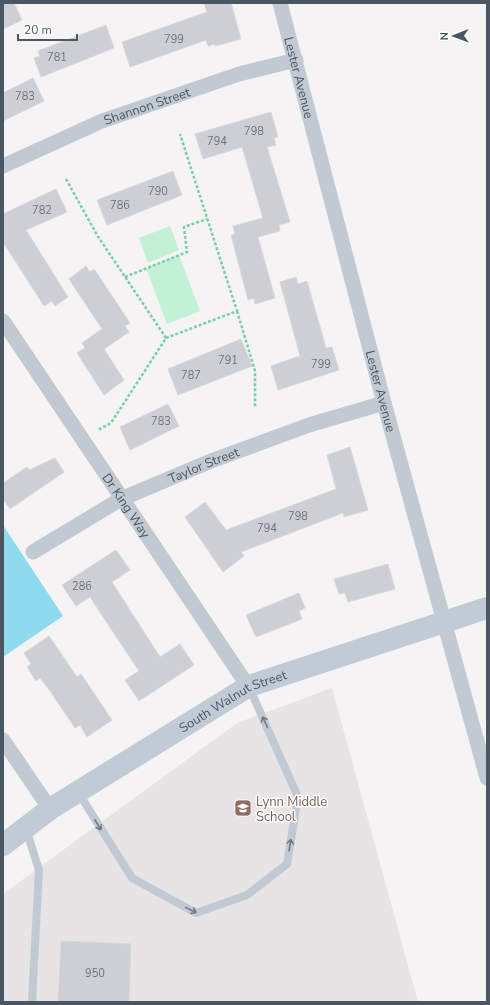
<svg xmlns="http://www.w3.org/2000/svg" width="490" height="1005" viewBox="0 0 490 1005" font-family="'Nunito Sans',sans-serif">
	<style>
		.education { fill: #e6e4e5 }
		.green { fill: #c3f1d5 }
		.water { fill: #90daee }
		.building { fill: #cdcfd5; stroke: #d7d9de }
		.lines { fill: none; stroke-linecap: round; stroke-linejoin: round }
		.path { stroke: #7ad0a6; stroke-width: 2.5; stroke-dasharray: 3 2; stroke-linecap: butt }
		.lane { stroke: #c1cad2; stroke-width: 8 }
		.street { stroke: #c1cad2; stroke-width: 15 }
		.secondary { stroke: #c1cbd6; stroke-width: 22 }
		.oneway { stroke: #6e7983 }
		.labels { text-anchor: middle; stroke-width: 3; stroke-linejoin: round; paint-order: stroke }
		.number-label { font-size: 11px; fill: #6b747e }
		.street-label { font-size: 13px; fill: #4a5661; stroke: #fff }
		.education-label { font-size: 13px; fill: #785e54; stroke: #fff; text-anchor: start }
	</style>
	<rect width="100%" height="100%" fill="#f5f3f3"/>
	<!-- education -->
	<polygon class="education" points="332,688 418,1002 3,1002 3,894 237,723"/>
	<!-- green -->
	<g class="green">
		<polygon points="170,226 179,250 148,263 139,238"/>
		<polygon points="179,255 200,311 167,324 146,268"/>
	</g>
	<!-- water -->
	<polygon class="water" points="3,525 63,616 3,657"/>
	<!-- building -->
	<g class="building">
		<polygon points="3,3 14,3 22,20 3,29"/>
		<polygon points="204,3 231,3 241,39 215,46 215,44 208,46 206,40 130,67 122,42 207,12"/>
		<polygon points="106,25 114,48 41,77 34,58 40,56 38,51"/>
		<polygon points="33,78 44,101 3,121 3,93"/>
		<polygon points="271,112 278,137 274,138 276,145 267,147 290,222 279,225 280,231 258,237 275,298 255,304 254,298 248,300 231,235 235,234 233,226 263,218 242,147 203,159 195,134"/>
		<polygon points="173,171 182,195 107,225 97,200"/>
		<polygon points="56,189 67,212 26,230 68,297 55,306 52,301 44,306 3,242 3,214"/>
		<polygon points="86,266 90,272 94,269 130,323 125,326 129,332 104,349 124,380 104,395 77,353 85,348 82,343 102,329 69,279"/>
		<polygon points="296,277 298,284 307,281 326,348 332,347 339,370 278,390 271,366 300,356 280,282"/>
		<polygon points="241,339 252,366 178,395 168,369"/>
		<polygon points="168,404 179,426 130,450 120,427"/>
		<polygon points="350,447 368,510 344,517 343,513 241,552 244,556 223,572 185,517 205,502 226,530 336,489 327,455"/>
		<polygon points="55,458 64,472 10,509 3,499 3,483 27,467 29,470"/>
		<polygon points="116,550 130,570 112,582 160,657 180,644 194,665 139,701 125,680 139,671 115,635 90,597 76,606 62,585"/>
		<polygon points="388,564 395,589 348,602 345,593 339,594 334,579"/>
		<polygon points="299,593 305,608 299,611 302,619 256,637 246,615"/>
		<polygon points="49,636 77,677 81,674 112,720 87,737 80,725 75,728 50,691 40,678 36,681 27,667 31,664 24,653"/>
		<polygon points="61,941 131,944 129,1002 58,1002"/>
	</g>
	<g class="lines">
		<!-- path -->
		<g class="path">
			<polyline points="66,179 97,235 166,338 111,423 98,430"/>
			<polyline points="125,277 187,252 184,227 207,219"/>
			<polyline points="237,311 255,371 255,407"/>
			<polyline points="166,338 237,311 180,134"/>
		</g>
		<!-- lane -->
		<g class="lane">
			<polyline points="78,792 132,878 196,913 247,895 287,864 298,797 249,687"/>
			<polyline points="26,829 39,870 32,1002"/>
		</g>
		<!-- street -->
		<g class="street">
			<path id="s1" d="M 280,3 L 384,403 L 487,778"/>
			<path id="s2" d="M 3,166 L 102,121 L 239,74 L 296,60"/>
			<path id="s3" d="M 3,321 L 250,689"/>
			<path id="s4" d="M 33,552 L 121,499 L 211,461 L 309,425 L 384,403"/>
			<polyline points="3,740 50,809"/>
		</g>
		<!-- secondary -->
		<path class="secondary" id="s5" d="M 3,845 L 50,809 L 249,686 L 487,608"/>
	</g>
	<!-- one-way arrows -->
	<defs><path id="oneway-shaft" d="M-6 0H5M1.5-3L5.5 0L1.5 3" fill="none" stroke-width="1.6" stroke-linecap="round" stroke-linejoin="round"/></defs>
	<g class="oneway">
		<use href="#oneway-shaft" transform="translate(265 722) rotate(-114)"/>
		<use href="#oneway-shaft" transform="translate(98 825) rotate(58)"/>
		<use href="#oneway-shaft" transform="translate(290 845) rotate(-81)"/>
		<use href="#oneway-shaft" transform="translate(191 910) rotate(26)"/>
	</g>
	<!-- icons -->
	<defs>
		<g id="school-square" transform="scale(0.9)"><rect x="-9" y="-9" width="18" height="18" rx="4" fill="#8d6e63" stroke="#fff"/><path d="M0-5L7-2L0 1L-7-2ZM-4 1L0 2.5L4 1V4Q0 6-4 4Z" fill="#fff"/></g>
	</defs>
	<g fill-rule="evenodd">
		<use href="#school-square" x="243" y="808"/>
	</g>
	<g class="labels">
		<!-- number labels -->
		<g class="number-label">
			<text x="174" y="43">799</text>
			<text x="57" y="61">781</text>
			<text x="25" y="100">783</text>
			<text x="254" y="135">798</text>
			<text x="217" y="145">794</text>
			<text x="158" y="195">790</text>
			<text x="120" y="209">786</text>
			<text x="42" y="214">782</text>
			<text x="228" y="364">791</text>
			<text x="321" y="368">799</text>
			<text x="191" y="379">787</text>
			<text x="161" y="425">783</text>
			<text x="298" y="520">798</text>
			<text x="267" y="532">794</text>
			<text x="82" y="590">286</text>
			<text x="95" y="977">950</text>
		</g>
		<!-- street labels -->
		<g class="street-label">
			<text dy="5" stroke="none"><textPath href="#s1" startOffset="77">Lester Avenue</textPath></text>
			<text dy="5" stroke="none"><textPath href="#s2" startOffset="156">Shannon Street</textPath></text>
			<text dy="5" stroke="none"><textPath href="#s1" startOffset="401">Lester Avenue</textPath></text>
			<text dy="5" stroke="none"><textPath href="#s4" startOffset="192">Taylor Street</textPath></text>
			<text dy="5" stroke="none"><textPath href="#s3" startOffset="222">Dr King Way</textPath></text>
			<text dy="5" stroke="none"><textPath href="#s5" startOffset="272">South Walnut Street</textPath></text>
		</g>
		<!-- education labels -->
		<g class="education-label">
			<text x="256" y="806">Lynn Middle<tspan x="256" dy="15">School</tspan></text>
		</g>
	</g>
	<!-- border -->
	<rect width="490" height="1005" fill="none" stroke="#4a5661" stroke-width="8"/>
	<!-- north arrow -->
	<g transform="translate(454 36) rotate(269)" stroke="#ffffff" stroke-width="3" paint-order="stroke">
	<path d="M0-3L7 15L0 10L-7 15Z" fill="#4a5661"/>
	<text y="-6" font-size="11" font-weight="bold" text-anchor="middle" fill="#4a5661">N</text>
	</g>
	<!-- scale -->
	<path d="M18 34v6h59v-6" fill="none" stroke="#4a5661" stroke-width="2"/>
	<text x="24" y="34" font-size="12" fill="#4a5661" stroke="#ffffff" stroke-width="3" paint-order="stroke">20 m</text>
</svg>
